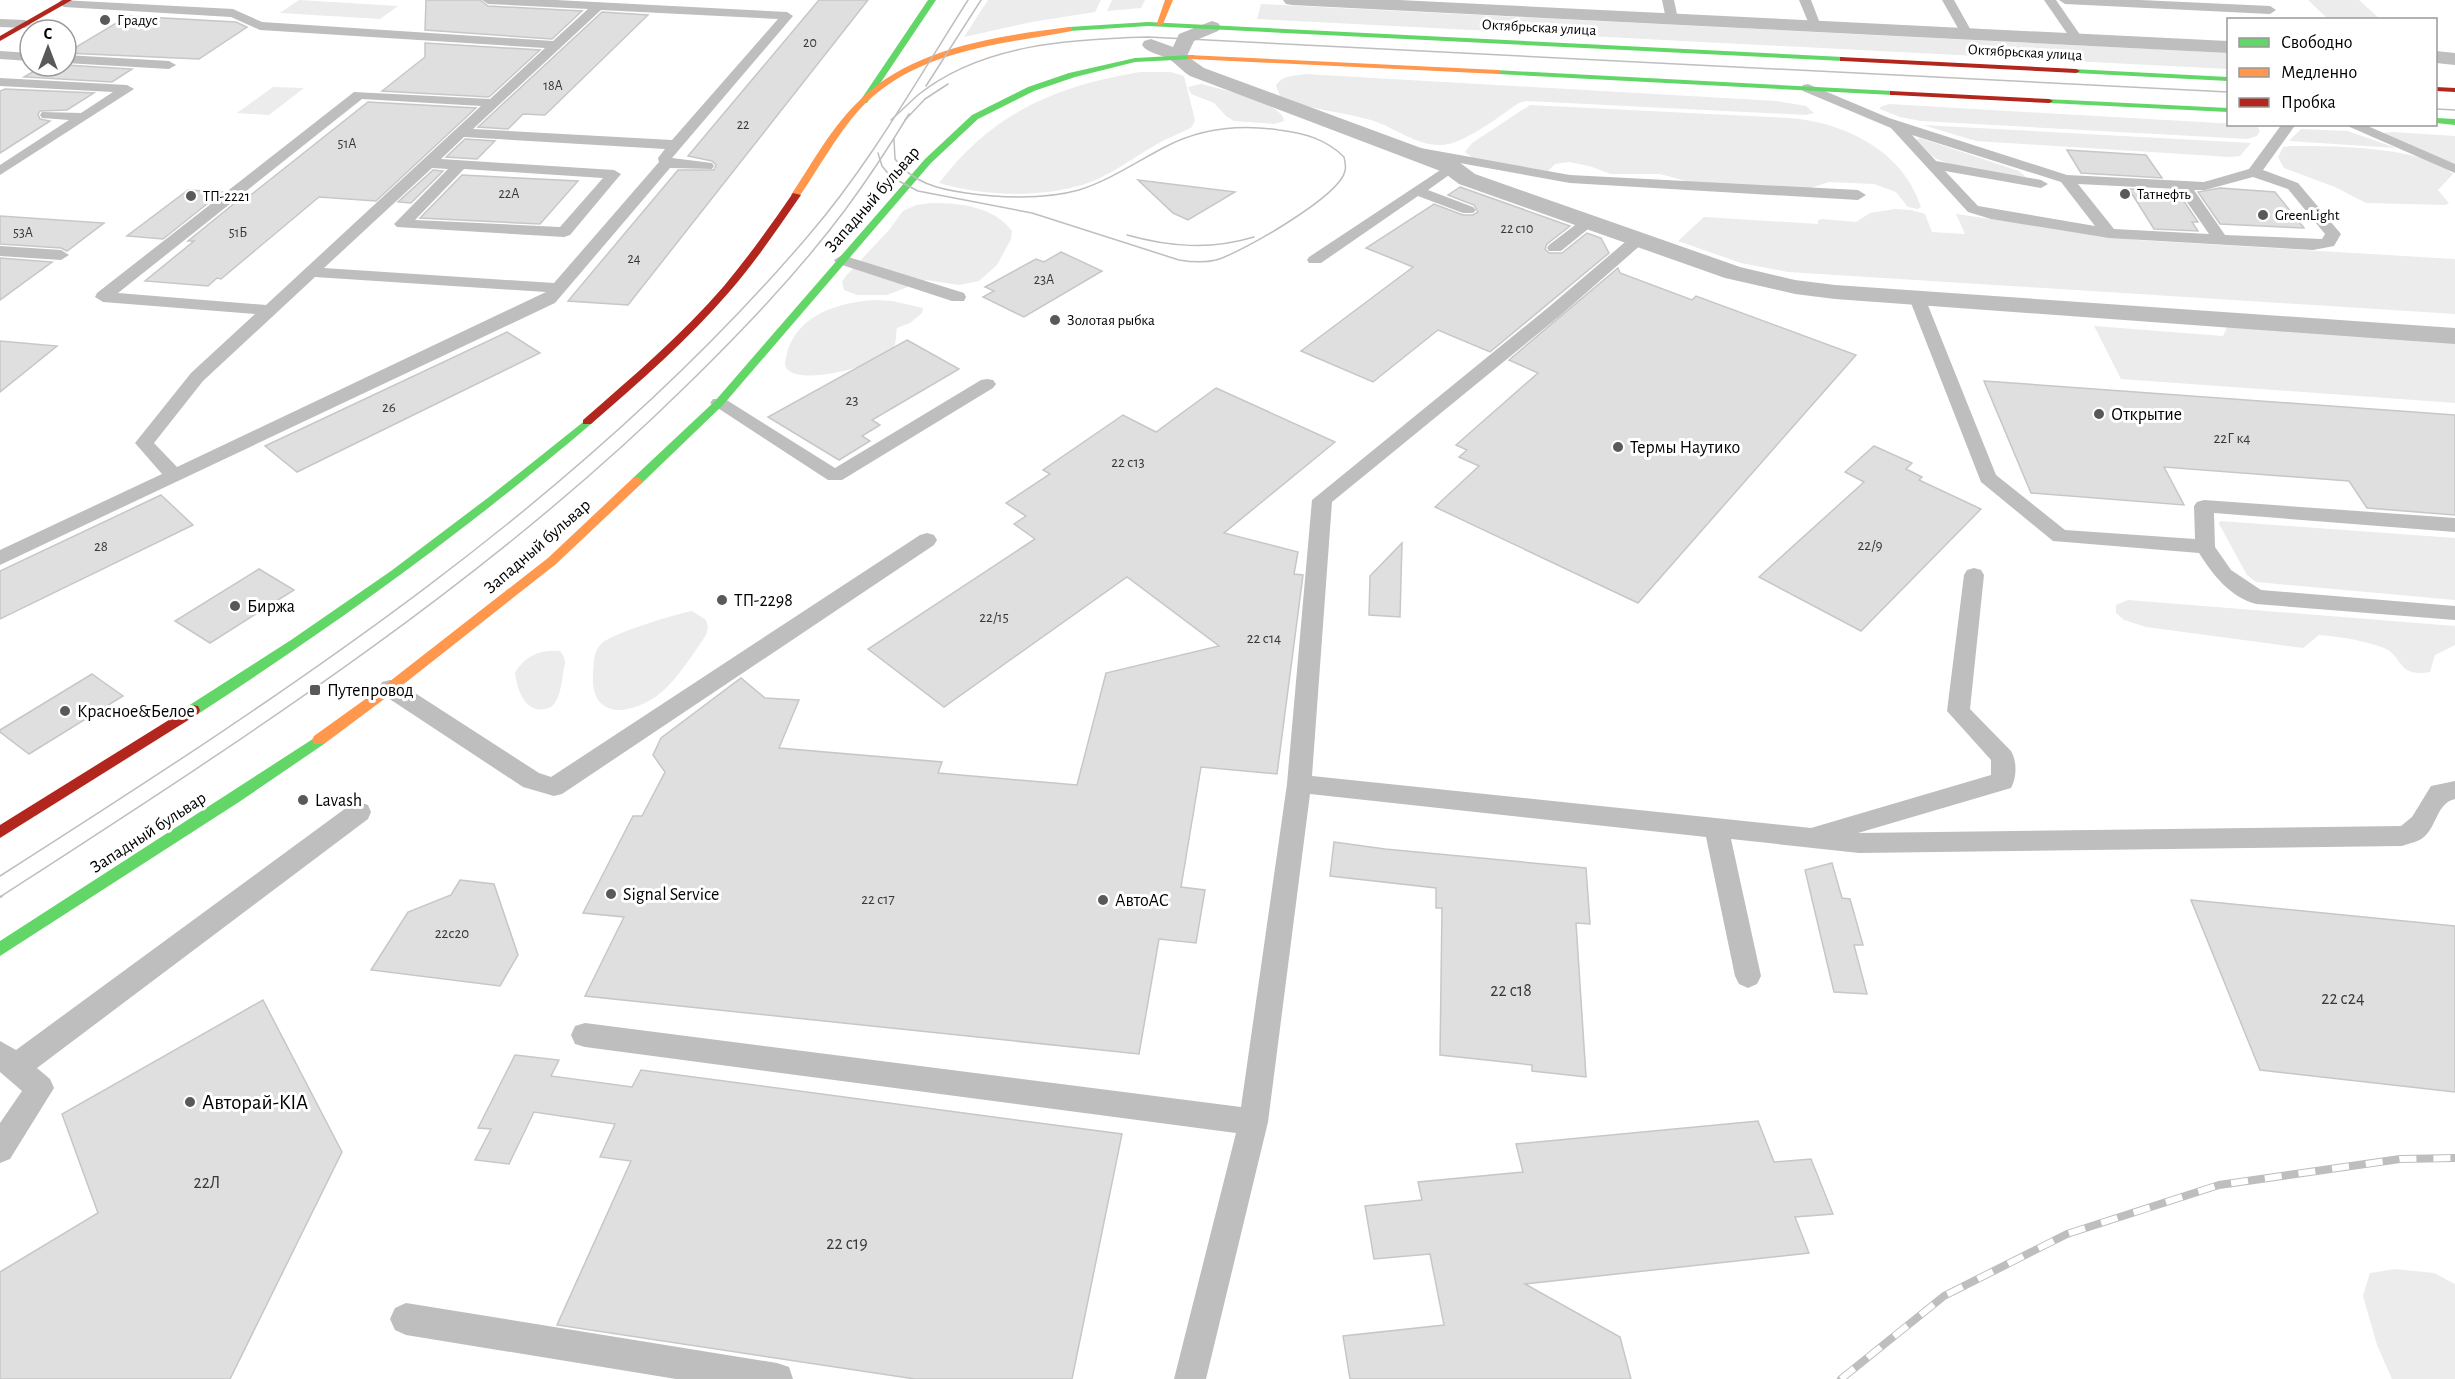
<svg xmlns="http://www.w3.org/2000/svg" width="2455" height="1379" viewBox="0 0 2455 1379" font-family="'Alegreya Sans',sans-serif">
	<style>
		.green { fill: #ececec }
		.building { fill: #dfdfdf; stroke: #c7c7c7; stroke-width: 1.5 }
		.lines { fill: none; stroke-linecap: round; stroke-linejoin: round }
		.lane { fill: #bebebe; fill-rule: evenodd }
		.street { fill: #bebebe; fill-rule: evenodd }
		.fast { fill: #63d668; fill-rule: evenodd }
		.slow { fill: #ff974d; fill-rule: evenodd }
		.jam { fill: #b3261e; fill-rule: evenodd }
		.tram-far1 { stroke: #bebebe; stroke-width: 1.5 }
		.tram { stroke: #bebebe; stroke-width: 2 }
		.rail-casing { stroke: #bebebe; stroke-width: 8 }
		.rail { stroke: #fff; stroke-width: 6; stroke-dasharray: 17; stroke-linecap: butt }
		.poi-dot { fill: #595959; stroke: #fff; stroke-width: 2 }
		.labels { text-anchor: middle; stroke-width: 6; stroke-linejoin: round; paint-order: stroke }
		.far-number-label { font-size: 14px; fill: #383838 }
		.far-poi-label { font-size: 15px; fill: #000; stroke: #fff; text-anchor: start }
		.far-street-label { font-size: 15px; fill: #000; stroke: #fff }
		.number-label { font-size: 15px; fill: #383838 }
		.street-label { font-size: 18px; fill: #000; stroke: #fff }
		.poi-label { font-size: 18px; fill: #000; stroke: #fff; text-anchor: start }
		.near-number-label { font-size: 18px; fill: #383838 }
		.near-poi-label { font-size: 21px; fill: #000; stroke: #fff; text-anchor: start }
	</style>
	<rect width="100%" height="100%" fill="#fff"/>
	<!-- green -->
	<g class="green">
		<polygon points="299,0 398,6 380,19 280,13"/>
		<polygon points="988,0 1101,0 1095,12 1032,22 964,37"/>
		<polygon points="1112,0 1145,0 1141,8 1107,11"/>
		<polygon points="2308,0 2359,0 2380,19 2328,19"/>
		<polygon points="1261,4 2228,53 2228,69 1257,19"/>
		<path d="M 1140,72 L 1171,72 L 1184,76 L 1195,120 L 1192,127 C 1182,133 1169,137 1159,143 C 1134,157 1109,177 1082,185 C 1037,198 984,196 939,183 C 992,113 1056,86 1140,72 Z"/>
		<path d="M 1305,74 L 1777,101 L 1806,106 L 1814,113 L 1806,115 L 1526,101 L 1519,103 C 1499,116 1463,146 1439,145 C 1416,145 1395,128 1374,121 C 1341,111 1314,111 1281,98 L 1276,86 C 1281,75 1295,76 1305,74 Z"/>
		<path d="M 1201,84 C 1217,88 1284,103 1284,121 L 1274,124 L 1234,121 L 1226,116 L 1214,103 L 1191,94 L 1188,87 Z"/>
		<polygon points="273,87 304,88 269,115 237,113"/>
		<polygon points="1889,104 2252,125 2257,126 2260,131 2257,136 2247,139 1921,121 1900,117 1880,109 1880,107"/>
		<path d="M 1530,105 L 1789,118 C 1843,122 1903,150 1921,207 L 1918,209 L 1908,207 L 1896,192 L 1874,184 L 1829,182 L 1811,188 L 1690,182 L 1660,174 L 1611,174 L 1589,166 L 1569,162 L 1555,164 L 1548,171 L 1474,159 L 1465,152 L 1472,143 Z"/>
		<polygon points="1923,125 2251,143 2240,156 2230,157 1976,141"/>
		<polygon points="2301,129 2348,131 2396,148 2289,141"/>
		<polygon points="2393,132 2455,136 2455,164 2381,133"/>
		<path d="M 1920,138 L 2019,171 L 2026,177 C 2005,176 1956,168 1937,159 C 1929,155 1923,146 1916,140 Z"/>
		<path d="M 2291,146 C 2333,146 2422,146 2453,174 L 2438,190 L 2449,203 L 2446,205 L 2366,203 L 2335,187 L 2284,168 L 2278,157 L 2283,147 Z"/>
		<path d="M 931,203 C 960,203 993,206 1012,231 L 1011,239 L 997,265 L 979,281 L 959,285 L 926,280 L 887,295 L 857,295 L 844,290 L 842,282 L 845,277 L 889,230 L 903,211 L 916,205 Z"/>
		<polygon points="1895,209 1911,210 1925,214 1932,232 1965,234 1956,214 2137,240 2455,259 2455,314 1788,272 1741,263 1678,241 1704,217 1818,224 1818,220 1822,219 1856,222 1870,213"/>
		<path d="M 875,300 L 892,301 L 923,308 L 922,313 L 910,323 L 897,328 C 895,337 898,346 889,353 C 873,366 805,385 788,370 C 783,366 786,358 787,353 C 797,315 839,302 875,300 Z"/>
		<polygon points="2094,326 2223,336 2227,327 2455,343 2455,403 2121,379"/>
		<polygon points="2220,521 2455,538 2455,600 2256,582 2247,575 2219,524"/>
		<path d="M 2128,600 L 2455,626 L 2455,645 L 2435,655 L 2430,672 C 2397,678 2403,656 2384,648 C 2362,640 2342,637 2319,635 L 2303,648 L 2146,627 L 2124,620 L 2116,613 L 2116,605 Z"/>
		<path d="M 692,611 L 706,620 L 708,627 L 706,635 C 697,649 680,674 668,686 C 643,713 589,727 593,673 C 594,661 593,652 602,643 C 613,633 676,614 692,611 Z"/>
		<path d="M 560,651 L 564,657 L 565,663 C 562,675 562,696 553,705 C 551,708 548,708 545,709 C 524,713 517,688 515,673 C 524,656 541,649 560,651 Z"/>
		<polygon points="2395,1269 2434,1273 2455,1284 2455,1379 2392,1379 2377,1345 2363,1296 2370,1273"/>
	</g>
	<!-- building -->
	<g class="building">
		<polygon points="426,0 480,0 488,6 582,11 552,39 425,30"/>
		<polygon points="819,0 868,0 628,305 568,301 678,170 714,170 716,165 712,161 688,156"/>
		<polygon points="602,12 648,15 545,115 523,114 508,129 478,127"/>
		<polygon points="128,16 236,22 247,27 199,59 66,53"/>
		<polygon points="425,43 540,50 489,97 382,91 425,57"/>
		<polygon points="66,65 132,69 112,82 24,77 43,66"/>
		<polygon points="5,89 94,93 67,110 40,111 38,114 40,119 50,121 0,153 0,91"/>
		<polygon points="368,102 476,108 376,201 319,197 221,279 217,278 208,286 145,281 194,241 188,241 246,194 252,194"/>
		<polygon points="465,139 495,141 477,159 446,157"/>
		<polygon points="2067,150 2146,155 2162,178 2081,173"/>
		<polygon points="433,170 443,171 411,203 398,202"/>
		<polygon points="462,175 578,181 540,224 420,218"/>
		<polygon points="1138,180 1235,192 1188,220 1173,213"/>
		<polygon points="1460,187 1570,226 1547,244 1545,249 1549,253 1562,253 1587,233 1601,238 1609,253 1490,352 1438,330 1373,382 1301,351 1413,267 1366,248 1434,204 1463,215 1473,215 1478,212 1474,205 1448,195"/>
		<polygon points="2220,188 2275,192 2304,228 2220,224 2198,192"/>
		<polygon points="2129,189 2177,191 2198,222 2192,222 2198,231 2154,229"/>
		<polygon points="188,190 222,192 163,239 127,236"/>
		<polygon points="0,216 104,223 67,251 61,248 0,244"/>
		<polygon points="1061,252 1102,271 1024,317 983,297 994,291 985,287 1036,259 1044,262"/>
		<polygon points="0,258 52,262 0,300"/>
		<polygon points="1618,268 1620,273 1692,300 1696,296 1856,355 1638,603 1435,507 1479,466 1459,457 1467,450 1456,445 1538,373 1509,360"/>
		<polygon points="507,332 540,353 297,472 265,446"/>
		<polygon points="907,340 959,369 872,420 880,425 862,436 870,441 839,460 768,417"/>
		<polygon points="0,341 57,346 0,392"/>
		<polygon points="1984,381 2455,415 2455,515 2367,508 2349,481 2164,467 2184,505 2031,493"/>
		<polygon points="1216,388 1335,442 1224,533 1298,552 1294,574 1303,575 1277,774 1201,767 1181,887 1205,890 1196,943 1159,939 1139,1054 585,996 624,917 583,913 633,816 642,816 665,772 653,755 661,738 741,678 765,698 799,700 779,748 942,762 938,773 1077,785 1106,673 1219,646 1127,577 944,707 868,649 1035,539 1014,524 1026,516 1006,503 1050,474 1043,470 1123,415 1156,432"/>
		<polygon points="1874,446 1912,463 1906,469 1922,477 1919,480 1981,509 1861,631 1759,577 1864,482 1845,472"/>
		<polygon points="161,495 193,525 0,619 0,571"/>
		<polygon points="1402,543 1400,617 1369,615 1370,576"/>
		<polygon points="259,569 294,590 210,643 175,621"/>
		<polygon points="92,674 123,696 29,754 0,732 0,730"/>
		<polygon points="1334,842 1385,849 1586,868 1590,924 1576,923 1586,1077 1532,1071 1532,1065 1440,1055 1442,908 1436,908 1436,888 1330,876"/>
		<polygon points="1832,863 1842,898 1850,899 1863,945 1854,945 1867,994 1834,992 1805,870"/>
		<polygon points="460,880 494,884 518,955 500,986 371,970 408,912 451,895"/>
		<polygon points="2191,900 2455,926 2455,1092 2260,1070"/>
		<polygon points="263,1000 342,1152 230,1379 0,1379 0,1272 98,1213 62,1114"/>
		<polygon points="515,1055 559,1060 551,1076 632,1087 641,1070 1122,1134 1072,1379 915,1379 557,1325 631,1161 600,1157 615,1124 534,1112 509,1164 475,1160 491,1129 478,1128"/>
		<polygon points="1758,1121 1774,1162 1811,1159 1833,1214 1795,1217 1809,1253 1525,1284 1620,1337 1631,1379 1350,1379 1343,1336 1444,1325 1430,1254 1374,1259 1365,1206 1422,1200 1418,1182 1523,1172 1516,1144"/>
	</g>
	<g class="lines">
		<!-- lane -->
		<g class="lane">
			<path d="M 61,0 L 233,9 L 262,22 L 553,41 L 588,9 L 488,4 L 482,0 L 556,0 L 787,12 L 793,16 L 672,158 L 712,163 L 714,166 L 712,169 L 670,168 L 555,303 L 0,565 L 0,550 L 162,474 L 135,443 L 191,373 L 255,314 L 103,302 L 95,297 L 97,293 L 354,92 L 490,99 L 545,48 L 260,30 L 231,17 L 64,7 L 58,3 ZM 601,10 L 778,19 L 672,140 L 473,129 ZM 362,99 L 481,106 L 266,305 L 118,293 ZM 464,137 L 665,149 L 658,158 L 659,162 L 554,283 L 324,268 L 432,168 L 448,169 L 397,221 L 394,224 L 397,227 L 564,237 L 570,235 L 621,174 L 614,170 L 441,159 ZM 464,169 L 603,178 L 560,227 L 415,220 ZM 315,277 L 546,292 L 177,467 L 154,443 L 203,381 Z"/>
			<polygon points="1662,0 1674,0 1678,19 1676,22 1668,22 1666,19"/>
			<polygon points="1799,0 1811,0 1821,26 1819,29 1811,29"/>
			<polygon points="1942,0 1954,0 1973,34 1971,37 1963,37"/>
			<polygon points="2044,0 2056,0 2083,39 2081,42 2073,42"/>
			<polygon points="2059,0 2140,0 2270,6 2276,10 2270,14 2065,4"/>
			<polygon points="0,19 25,20 31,24 25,28 0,27"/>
			<polygon points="0,51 30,53 30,61 0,59"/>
			<polygon points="66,55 169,61 176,65 169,69 66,63"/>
			<polygon points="0,78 127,85 134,89 0,175 0,165 69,120 42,118 40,115 42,112 81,113 113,92 0,86"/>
			<path d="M 1808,84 L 1889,118 L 2067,175 L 2204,182 L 2249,169 L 2282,124 L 2296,124 L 2263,170 L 2298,183 L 2341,234 L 2334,246 L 2313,250 L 2109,238 L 1991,219 L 1968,212 L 1891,128 L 1803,91 L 1801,88 L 1803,85 ZM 1912,135 L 2061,182 L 2095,226 L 1978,206 L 1945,171 L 2041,188 L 2048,184 L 2041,180 L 1936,161 ZM 2253,177 L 2288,189 L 2325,234 L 2322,239 L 2225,235 L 2194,190 L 2205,190 ZM 2078,184 L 2178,189 L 2209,234 L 2114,229 Z"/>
			<polygon points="2343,124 2363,124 2455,164 2455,173"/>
			<polygon points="1415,147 1570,175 1858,190 1866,195 1858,200 1570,183 1410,154 1408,151 1410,148"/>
			<polygon points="1451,163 1456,164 1458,167 1456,170 1428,190 1473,207 1476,210 1473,213 1463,213 1418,196 1321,263 1309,263 1307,260 1309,257"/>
			<polygon points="1588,217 1596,222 1593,225 1561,251 1549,251 1547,248 1549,245 1583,219"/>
			<path d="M 1637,235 L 1643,237 L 1645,240 L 1643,243 L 1562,314 L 1332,502 L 1312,776 L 1811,828 L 1991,775 L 1991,760 L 1947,711 L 1964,575 L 1967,570 L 1974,568 L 1981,570 L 1984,575 L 1970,709 L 2011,751 C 2017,761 2017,777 2011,788 L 1858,833 L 2401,826 L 2412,817 L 2431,786 L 2455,781 L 2455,799 C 2437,803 2437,825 2425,836 C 2419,842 2410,843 2402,846 L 1859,853 L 1731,839 L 1761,976 L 1757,984 L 1748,988 L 1739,984 L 1735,976 L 1706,837 L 1310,794 L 1268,1122 L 1206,1379 L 1174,1379 L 1236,1133 L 585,1047 L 575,1044 L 571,1035 L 575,1026 L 585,1023 L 1241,1107 L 1287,784 L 1312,500 L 1550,306 L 1631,237 Z"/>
			<polygon points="0,246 61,250 69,255 61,260 0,256"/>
			<polygon points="842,255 964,293 966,297 964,301 952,301 836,263 834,260"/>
			<path d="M 1917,293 L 1925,298 L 1996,475 L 2065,530 L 2195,539 L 2194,506 L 2197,502 L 2204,500 L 2455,518 L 2455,532 L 2214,513 L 2215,547 L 2231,570 L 2261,590 L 2455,606 L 2455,620 L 2256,604 C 2230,597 2213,575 2199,553 L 2053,541 L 1981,482 L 1909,298 Z"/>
			<polygon points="987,379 993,380 996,384 993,388 842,480 828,480 710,403 713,399 725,399 835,468 981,380"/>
			<polygon points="927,533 934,535 937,540 934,545 562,794 554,796 523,787 382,694 379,688 382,682 390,680 398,682 539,773 551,777 920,535"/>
			<polygon points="359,802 368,805 371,812 368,819 37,1068 50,1079 54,1088 10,1159 0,1163 0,1123 22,1091 0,1072 0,1041 16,1050 350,805"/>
			<polygon points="406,1303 777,1363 789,1367 793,1379 676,1379 406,1335 395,1330 390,1319 395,1308"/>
		</g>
		<!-- street -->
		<g class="street">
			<polygon points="1283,0 1399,0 2228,41 2228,53 1292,5 1286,4"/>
			<path d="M 1212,21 L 1218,23 L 1221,27 L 1218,31 L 1194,41 L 1187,56 L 1204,68 L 1459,162 L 1475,174 L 1740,267 L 1795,280 L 1835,285 L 2455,328 L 2455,344 L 1835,299 L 1795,294 L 1725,278 L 1459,184 L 1443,172 L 1190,76 C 1182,71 1175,62 1167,58 C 1159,54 1147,53 1142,45 L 1144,41 L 1151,39 L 1173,47 L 1179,34 Z"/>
			<polygon points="2436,51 2455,53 2455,65 2436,63"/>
		</g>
		<!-- fast -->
		<g class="fast">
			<polygon points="928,0 936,0 867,103 861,103 860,101"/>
			<polygon points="1148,22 1843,57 1847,59 1843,61 1148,26 1069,31 1065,29 1069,27"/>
			<polygon points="1191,55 1194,55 1194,59 1135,62 1075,77 1034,91 978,119 931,163 723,405 641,484 633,484 631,481 633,478 715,401 925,159 972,115 1028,87 1069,73 1135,58"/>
			<polygon points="2073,69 2228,77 2228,81 2076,73 2072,71"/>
			<polygon points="1495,70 1893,91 1897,93 1893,95 1498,74 1494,72"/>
			<polygon points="2046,99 2228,108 2228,112 2049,103 2046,103"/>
			<polygon points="2436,118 2455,119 2455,125 2436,123"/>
			<path d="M 587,419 L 593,422 L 591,424 C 467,530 335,625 198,714 L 188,714 L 186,710 L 188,706 L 291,640 L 391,571 L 489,497 Z"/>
			<polygon points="319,735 324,736 326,740 324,744 239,802 0,956 0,941"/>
		</g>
		<!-- slow -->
		<g class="slow">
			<polygon points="1165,0 1173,0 1163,24 1156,26"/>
			<path d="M 1069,27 L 1072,27 L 1072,31 C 998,45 914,50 859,110 C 836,136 819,168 799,197 L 791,195 C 813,162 832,126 861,99 C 914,47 999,36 1069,27 Z"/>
			<polygon points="1188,55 1498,70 1502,72 1498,74 1191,59 1188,59"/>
			<polygon points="637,477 643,481 641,484 556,564 395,691 324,744 314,744 312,740 314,736 385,685 548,558 633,478"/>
		</g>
		<!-- jam -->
		<g class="jam">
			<polygon points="63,0 72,0 0,41 0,36"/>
			<polygon points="1840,57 2076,69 2080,71 2076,73 1843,61 1840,61"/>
			<polygon points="2436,87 2455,88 2455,92 2436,91"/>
			<polygon points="1890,91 2049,99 2053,101 2049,103 1893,95 1890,95"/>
			<path d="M 793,193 L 801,195 C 778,228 756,261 730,291 C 688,340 639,382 591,424 L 583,424 L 583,420 C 632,377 682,335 724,286 C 749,256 771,225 793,193 Z"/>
			<polygon points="193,705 198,706 200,710 198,714 0,838 0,825"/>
		</g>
		<!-- tram-far1 -->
		<g class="tram-far1">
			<polyline points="926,86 981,0"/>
			<polyline points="2436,109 2455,110"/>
			<path d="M 891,120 C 900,112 909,103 918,95 C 981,44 1071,39 1148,37 L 2228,92"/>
			<polyline points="905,120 925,99 948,84"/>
			<path d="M 878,153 L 882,166 L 891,177 L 918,191 L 1032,213 L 1179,260 C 1191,262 1204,263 1216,260 C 1241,253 1340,196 1345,171 C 1346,167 1345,161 1344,157 C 1326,139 1304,133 1279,130 C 1238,124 1201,128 1165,147 C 1136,162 1110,180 1079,190 C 1043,200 1003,198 966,193 C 938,189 913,183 895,159 L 894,139"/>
			<path d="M 1127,235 C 1170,247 1211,250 1254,237"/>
			<path d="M 0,876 C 291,690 582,501 808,236 C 870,164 917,80 968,0"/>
			<path d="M 0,897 C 239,742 482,587 686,386 C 742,331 798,273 845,210 C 868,179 889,147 909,114"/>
		</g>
		<!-- tram -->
		<polyline class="tram" points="0,897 2,896"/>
		<!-- rail casing -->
		<g class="rail-casing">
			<polyline id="rail" points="1841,1379 1944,1296 2067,1234 2219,1185 2400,1159 2455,1158"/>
		</g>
		<!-- rail -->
		<use href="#rail" class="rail"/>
	</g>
	<!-- markers -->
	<g class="poi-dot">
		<circle cx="105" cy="20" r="6"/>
		<circle cx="2125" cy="194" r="6"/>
		<circle cx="191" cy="196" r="6"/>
		<circle cx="2263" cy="215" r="6"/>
		<circle cx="1055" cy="320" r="6"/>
		<circle cx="2099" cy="414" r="6"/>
		<circle cx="1618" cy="447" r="6"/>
		<circle cx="722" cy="600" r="6"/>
		<circle cx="235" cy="606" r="6"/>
		<rect x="309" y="684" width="12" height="12" rx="3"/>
		<circle cx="65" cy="711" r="6"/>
		<circle cx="303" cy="800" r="6"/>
		<circle cx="611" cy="894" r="6"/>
		<circle cx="1103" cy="900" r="6"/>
		<circle cx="190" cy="1102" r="6"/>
	</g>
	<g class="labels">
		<!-- far-number labels -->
		<g class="far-number-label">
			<text x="810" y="47">20</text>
			<text x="553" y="90">18А</text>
			<text x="743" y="129">22</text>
			<text x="347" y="148">51А</text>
			<text x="509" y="198">22А</text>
			<text x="1517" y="233">22 с10</text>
			<text x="23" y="237">53А</text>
			<text x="238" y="237">51Б</text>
			<text x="634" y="263">24</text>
			<text x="1044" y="284">23А</text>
		</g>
		<!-- far-poi labels -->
		<g class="far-poi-label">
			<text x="117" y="25">Градус</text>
			<text x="2137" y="199">Татнефть</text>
			<text x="203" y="201">ТП-2221</text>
			<text x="2275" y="220">GreenLight</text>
			<text x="1067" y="325">Золотая рыбка</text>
		</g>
		<!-- far-street labels -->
		<g class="far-street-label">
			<text transform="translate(1539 27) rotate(3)" y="5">Октябрьская улица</text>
			<text transform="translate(2025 52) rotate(3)" y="5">Октябрьская улица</text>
		</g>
		<!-- number labels -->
		<g class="number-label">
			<text x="852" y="405">23</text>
			<text x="389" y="412">26</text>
			<text x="2232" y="443">22Г к4</text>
			<text x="1128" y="467">22 с13</text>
			<text x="1870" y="550">22/9</text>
			<text x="101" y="551">28</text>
			<text x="994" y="622">22/15</text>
			<text x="1264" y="643">22 с14</text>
			<text x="878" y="904">22 с17</text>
			<text x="452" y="938">22с20</text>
		</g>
		<!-- street labels -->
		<g class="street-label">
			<text transform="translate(872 199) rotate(-49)" y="6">Западный бульвар</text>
			<text transform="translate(537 546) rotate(-41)" y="6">Западный бульвар</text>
			<text transform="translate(148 832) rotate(-33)" y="6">Западный бульвар</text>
		</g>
		<!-- poi labels -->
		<g class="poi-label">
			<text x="2111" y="420">Открытие</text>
			<text x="1630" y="453">Термы Наутико</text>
			<text x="734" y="606">ТП-2298</text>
			<text x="247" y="612">Биржа</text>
			<text x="327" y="696">Путепровод</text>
			<text x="77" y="717">Красное&amp;Белое</text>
			<text x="315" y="806">Lavash</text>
			<text x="623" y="900">Signal Service</text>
			<text x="1115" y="906">АвтоАС</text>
		</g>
		<!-- near-number labels -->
		<g class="near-number-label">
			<text x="1511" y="996">22 с18</text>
			<text x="2343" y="1004">22 с24</text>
			<text x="207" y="1188">22Л</text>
			<text x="847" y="1249">22 с19</text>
		</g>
		<!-- near-poi labels -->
		<g class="near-poi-label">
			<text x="202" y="1109">Авторай-KIA</text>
		</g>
	</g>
	<!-- legend -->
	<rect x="2227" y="18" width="210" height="108" fill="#ffffff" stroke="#999999" stroke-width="1.5"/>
	<rect x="2239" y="38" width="30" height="9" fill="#63d668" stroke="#999999" stroke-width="1.5"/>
	<text x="2281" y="48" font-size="18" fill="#000000">Свободно</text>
	<rect x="2239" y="68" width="30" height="9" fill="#ff974d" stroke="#999999" stroke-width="1.5"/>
	<text x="2281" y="78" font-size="18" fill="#000000">Медленно</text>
	<rect x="2239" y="98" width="30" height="9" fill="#b3261e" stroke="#999999" stroke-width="1.5"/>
	<text x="2281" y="108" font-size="18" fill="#000000">Пробка</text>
	<!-- north arrow -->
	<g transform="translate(48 48)"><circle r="28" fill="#ffffff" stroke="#999999" stroke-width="1.5"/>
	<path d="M0-4.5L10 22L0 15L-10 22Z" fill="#595959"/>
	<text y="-9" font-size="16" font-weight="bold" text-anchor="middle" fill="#000000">С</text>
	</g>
</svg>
